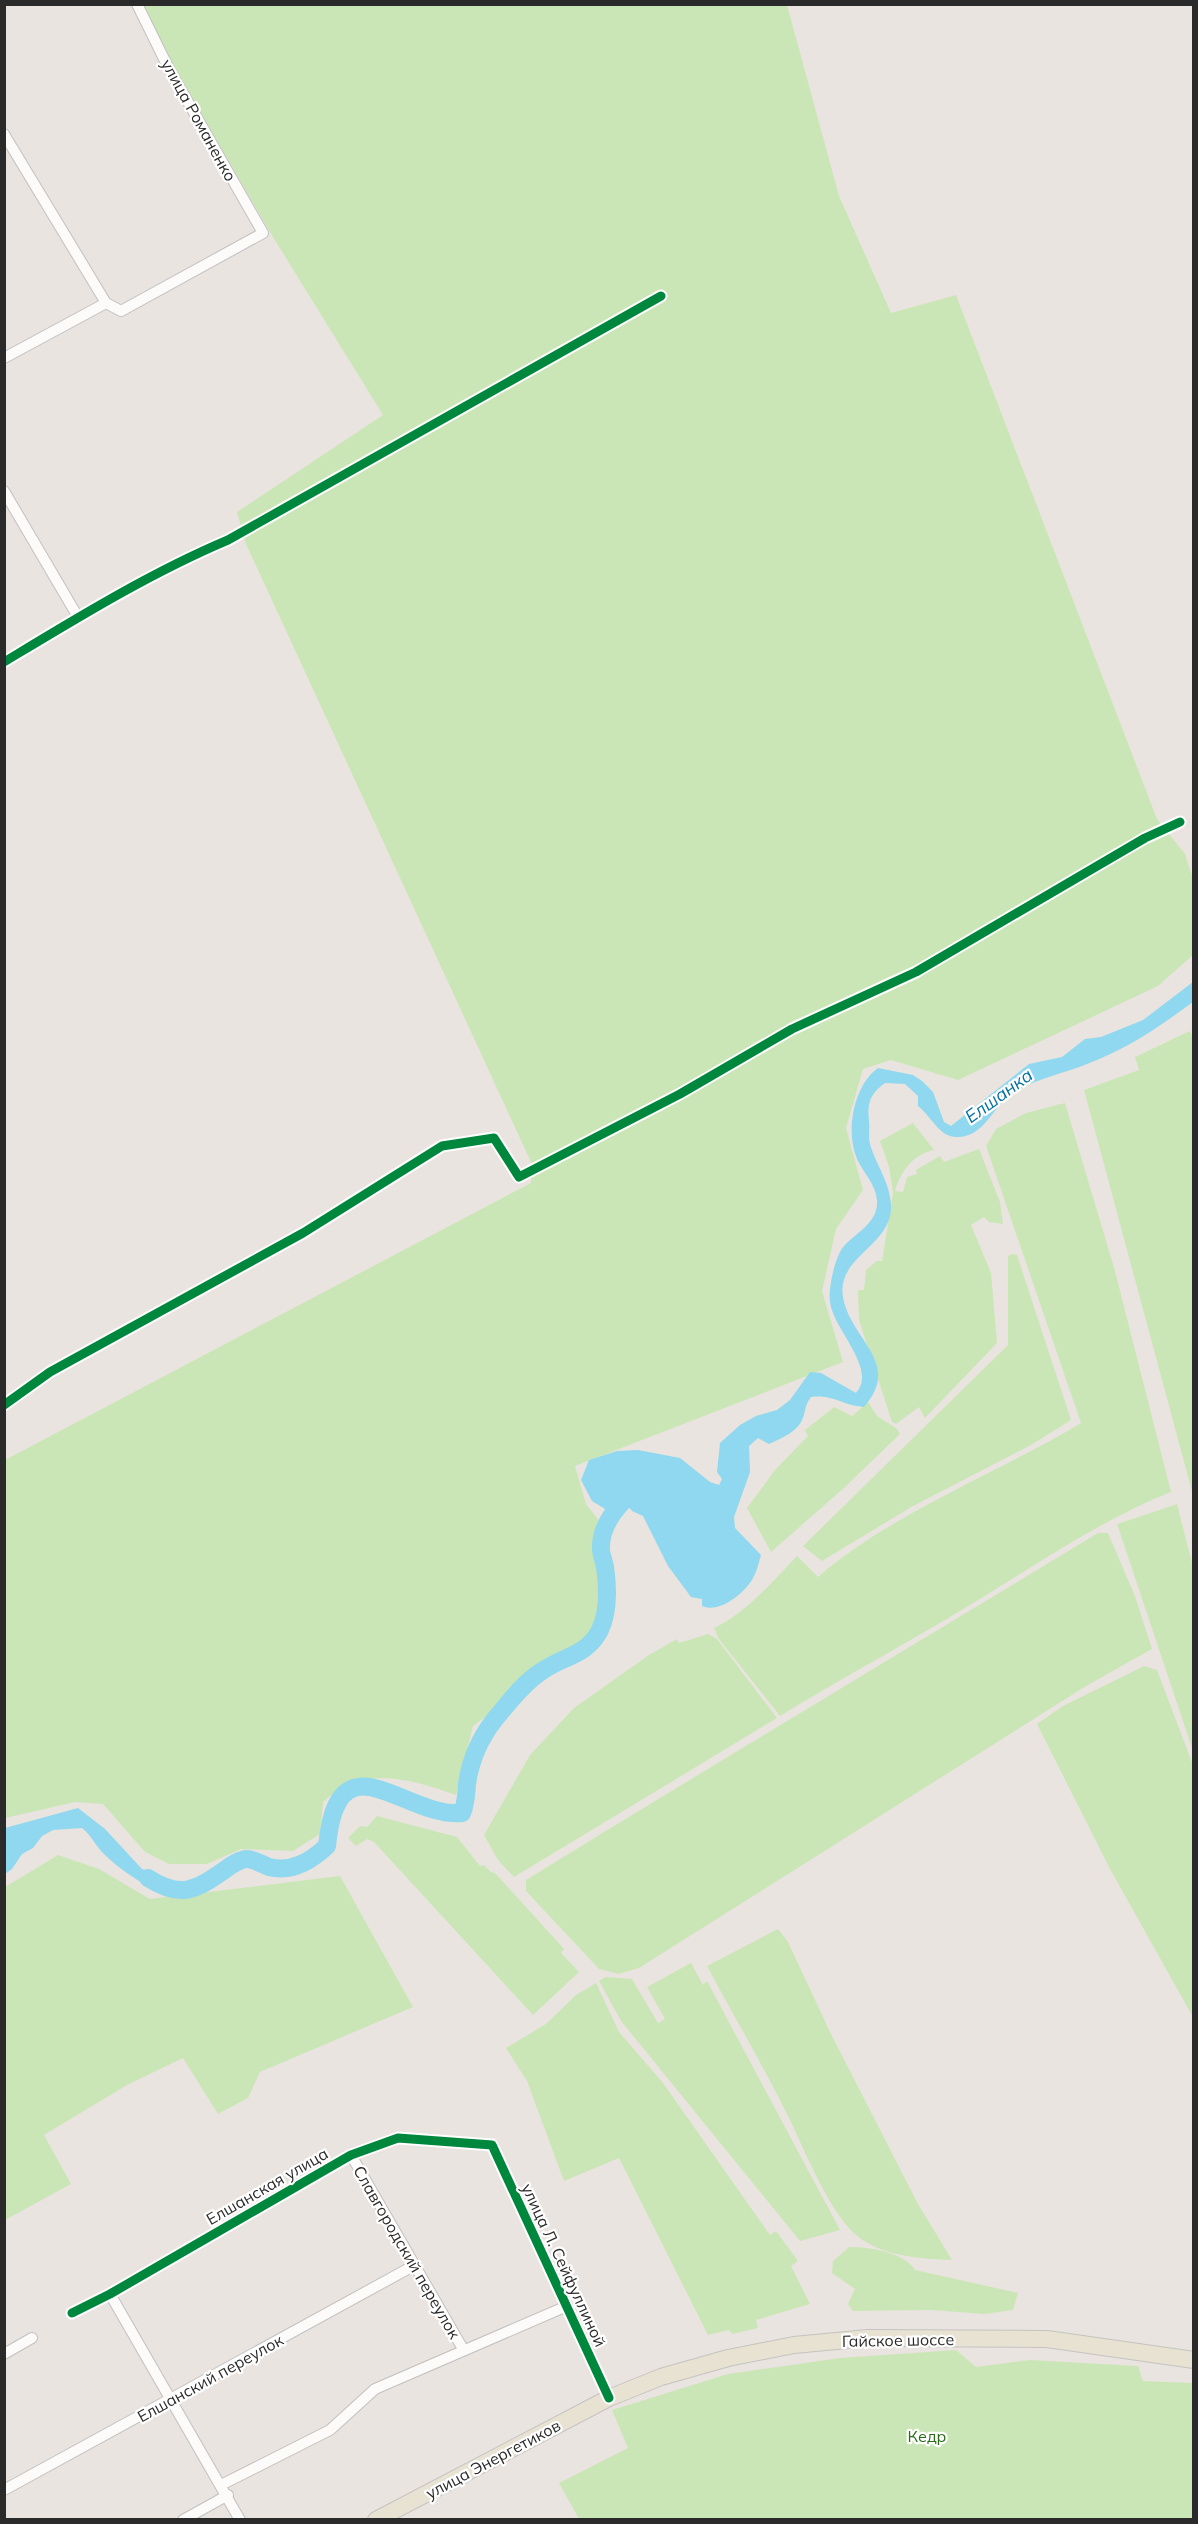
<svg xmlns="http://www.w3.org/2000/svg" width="1198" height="2524" viewBox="0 0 1198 2524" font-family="Mulish,sans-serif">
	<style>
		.green { fill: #cbe6b6 }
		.water { fill: #8fd8ef }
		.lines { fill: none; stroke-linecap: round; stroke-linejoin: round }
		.river { stroke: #8fd8ef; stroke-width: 18 }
		.street-casing { stroke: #c2c0c1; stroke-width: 12 }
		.primary-casing { stroke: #c4c3c1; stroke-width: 18 }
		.street { stroke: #fcfbfa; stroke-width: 10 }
		.primary { stroke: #e8e2d2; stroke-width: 16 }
		.cycleway-casing { stroke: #fff; stroke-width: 13 }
		.cycleway { stroke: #00873e; stroke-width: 9 }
		.labels { text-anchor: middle; stroke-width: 4.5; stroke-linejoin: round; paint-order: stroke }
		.street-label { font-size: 16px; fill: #2a2a2a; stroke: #fff }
		.park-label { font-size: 16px; fill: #296c16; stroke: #fff }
		.water-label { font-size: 18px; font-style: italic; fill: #0570a3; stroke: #fff }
	</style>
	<rect width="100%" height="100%" fill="#e9e4df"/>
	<!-- green -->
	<g class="green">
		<path d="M 138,5 L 787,5 L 839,196 L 891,313 L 956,295 L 1157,819 L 1185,854 L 1193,879 L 1193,955 L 1158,986 L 958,1080 L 891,1060 L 863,1069 L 846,1128 L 863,1190 L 836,1229 L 822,1291 L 843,1362 L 575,1466 L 586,1504 L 600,1522 L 600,1615 L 587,1641 L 473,1726 L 456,1795 C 411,1779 363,1764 323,1802 L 320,1834 L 293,1851 L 241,1849 L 207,1864 L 169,1864 L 145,1852 L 103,1804 L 75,1802 L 5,1818 L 5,1460 L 531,1183 L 531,1162 L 246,544 L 237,512 L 383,415 L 273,237 Z"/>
		<polygon points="1190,1031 1194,1041 1193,1495 1084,1090 1139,1070 1135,1057"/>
		<path d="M 1065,1103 L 1115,1271 L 1171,1492 C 1098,1521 1032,1568 965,1608 C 904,1645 840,1679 780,1716 L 719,1639 L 714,1628 C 747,1612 772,1582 797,1556 L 818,1577 C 890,1514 998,1473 1081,1423 L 986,1146 L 996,1129 L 1026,1113 Z"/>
		<path d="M 913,1123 L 934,1150 C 913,1154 900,1172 895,1191 L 903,1192 L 907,1177 L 917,1174 L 916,1170 L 940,1156 L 944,1162 L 979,1149 L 1000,1202 L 1003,1224 L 989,1222 L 984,1217 L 971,1225 L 991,1273 L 997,1343 L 925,1418 L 919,1407 L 896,1424 L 892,1422 L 859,1320 L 858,1290 L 864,1290 L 866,1270 L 877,1261 L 882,1261 L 893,1192 L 889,1167 L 880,1141 Z"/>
		<polygon points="1012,1254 1017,1255 1071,1420 1031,1445 913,1506 822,1561 803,1546 1008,1345 1008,1256"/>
		<polygon points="868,1402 877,1416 896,1428 900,1434 845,1487 771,1552 747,1508 775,1470 808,1436 805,1430 834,1407 852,1416"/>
		<polygon points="1177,1504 1193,1567 1193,1751 1117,1524"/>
		<path d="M 1098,1533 L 1108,1533 L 1135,1596 L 1152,1649 L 1086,1686 L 639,1968 L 619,1974 L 599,1969 L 526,1891 L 526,1880 C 716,1763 907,1649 1098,1533 Z"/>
		<polygon points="708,1634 717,1639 777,1718 514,1877 498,1860 484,1835 530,1755 574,1708 649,1655 677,1639 679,1643"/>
		<polygon points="1144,1666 1157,1670 1193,1765 1193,2017 1110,1869 1037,1724 1063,1706"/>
		<polygon points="377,1816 457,1837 480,1866 484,1865 491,1872 495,1873 564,1949 561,1953 579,1972 533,2015 374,1842 367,1839 356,1846 348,1838 360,1826 367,1827"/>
		<polygon points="58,1855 99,1869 150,1899 340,1876 413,2007 260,2072 248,2098 218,2114 183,2058 127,2085 44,2135 71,2184 5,2220 5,1887"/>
		<path d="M 778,1929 L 788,1942 L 831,2034 L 918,2204 L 952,2260 C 921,2259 881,2256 856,2235 C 827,2210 802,2143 784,2108 C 760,2060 732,2013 707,1966 Z"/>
		<polygon points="691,1963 703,1985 707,1981 840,2230 800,2241 621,2021 599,1981 606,1977 632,1979 658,2023 665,2019 647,1987"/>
		<polygon points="596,1983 619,2032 663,2083 770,2235 776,2231 798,2261 791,2266 810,2304 756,2320 758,2328 732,2334 729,2330 708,2335 619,2158 564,2181 527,2081 506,2048 546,2024 576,1995"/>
		<path d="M 849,2247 C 869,2247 904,2252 915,2270 L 1018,2293 L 1013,2310 L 985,2314 L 930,2310 L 853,2311 L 848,2304 L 855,2289 L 832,2273 L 833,2261 Z"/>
		<polygon points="956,2350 976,2367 1030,2360 1138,2366 1143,2381 1193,2383 1193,2519 579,2519 559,2483 628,2448 612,2410 728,2374 840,2358"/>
	</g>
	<!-- water -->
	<g class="water">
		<path d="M 1193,982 L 1193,1002 C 1159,1027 1127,1049 1087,1064 C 1062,1074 1038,1078 1014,1092 C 993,1104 985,1139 955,1137 C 939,1136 931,1116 918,1106 L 918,1096 L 905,1084 L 885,1083 C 870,1094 867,1103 869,1121 C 870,1129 868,1137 870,1144 C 876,1165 890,1182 891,1205 C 893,1246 836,1256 843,1297 C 850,1340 903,1362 864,1407 C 841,1405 833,1394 811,1397 C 804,1406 806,1412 802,1420 C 797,1432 780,1439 769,1444 L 758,1438 L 749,1446 L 750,1472 L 734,1517 L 735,1528 L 761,1555 C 759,1562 757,1571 753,1578 C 745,1593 719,1614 702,1606 L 702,1599 L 691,1597 L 668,1566 L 643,1516 L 632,1511 L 624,1501 L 613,1506 L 610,1512 L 592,1501 L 581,1480 L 589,1460 L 617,1451 L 638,1450 L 680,1458 L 710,1482 L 719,1485 L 722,1479 L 717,1472 L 720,1443 L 740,1425 L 756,1416 L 777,1410 L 790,1400 L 810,1372 L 821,1373 L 856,1393 C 878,1369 833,1329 830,1302 C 828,1289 835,1256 844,1246 C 857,1232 879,1222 877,1200 C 876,1185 863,1172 857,1159 C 845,1131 854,1085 878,1068 L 913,1075 L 922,1081 L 933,1092 L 944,1122 L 951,1126 L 1029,1064 L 1062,1057 L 1085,1039 L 1101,1037 L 1143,1020 Z"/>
		<path d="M 78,1808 L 105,1829 L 142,1869 C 148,1871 165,1885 170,1890 L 168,1893 C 152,1892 116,1867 104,1854 C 95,1845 92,1836 82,1828 L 53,1830 L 42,1836 L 33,1848 L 22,1854 L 12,1869 L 5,1874 L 5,1828 Z"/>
	</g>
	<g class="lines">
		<!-- river -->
		<path class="river" d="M 148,1878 C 182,1900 197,1889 226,1869 C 231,1865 241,1859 247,1859 C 254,1859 263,1865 269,1867 C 292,1873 311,1861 327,1846 C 338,1732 404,1818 462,1813 C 468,1799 465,1788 469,1773 C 474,1751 485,1730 500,1713 C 512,1698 526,1681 542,1671 C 563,1656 587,1656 600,1630 C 609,1611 608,1588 605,1567 C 604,1561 601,1555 601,1549 C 600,1524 621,1499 641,1487"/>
		<!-- street casing -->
		<g class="street-casing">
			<g id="street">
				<polyline points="4,134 106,303 121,311 263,233 168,67 137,4"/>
				<polyline points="4,358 106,303"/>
				<polyline points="4,491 78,617"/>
				<path d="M 4,662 C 77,618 150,573 228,540 L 661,296"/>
				<polyline points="4,1405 50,1372 303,1233 442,1146 494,1138 519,1177 680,1094 792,1029 916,972 1145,838 1180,822"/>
				<polyline points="351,2155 463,2349"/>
				<polyline points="110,2294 240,2520"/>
				<polyline points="72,2313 110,2294 351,2155 398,2138 492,2145 609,2398"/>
				<polyline points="4,2354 32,2338"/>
				<polyline points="221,2485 330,2430 375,2389 567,2306"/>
				<polyline points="4,2490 415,2265"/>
				<polyline points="183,2520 228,2495"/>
			</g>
		</g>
		<!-- primary casing -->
		<g class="primary-casing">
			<polyline id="primary" points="376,2520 609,2398 661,2377 728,2358 794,2345 868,2338 1047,2339 1194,2360"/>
		</g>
		<!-- street -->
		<use href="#street" class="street"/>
		<!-- primary -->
		<use href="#primary" class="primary"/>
		<!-- cycleway casing -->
		<g class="cycleway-casing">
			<g id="cycleway">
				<path d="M 4,662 C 77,618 150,573 228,540 L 661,296"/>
				<polyline points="4,1405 50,1372 303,1233 442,1146 494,1138 519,1177 680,1094 792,1029 916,972 1145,838 1180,822"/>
				<polyline points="72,2313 110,2294 351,2155 398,2138 492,2145 609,2398"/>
			</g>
		</g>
		<!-- cycleway -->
		<use href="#cycleway" class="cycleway"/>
	</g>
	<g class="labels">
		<!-- street labels -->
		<g class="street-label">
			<text transform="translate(199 120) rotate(61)" y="6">улица Романенко</text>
			<text transform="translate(267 2186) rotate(-30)" y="6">Елшанская улица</text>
			<text transform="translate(407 2252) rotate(60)" y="6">Славгородский переулок</text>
			<text transform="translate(564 2265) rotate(65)" y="6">улица Л. Сейфуллиной</text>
			<text transform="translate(898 2340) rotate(-1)" y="6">Гайское шоссе</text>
			<text transform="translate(210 2378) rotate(-29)" y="6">Елшанский переулок</text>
			<text transform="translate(493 2459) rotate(-28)" y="6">улица Энергетиков</text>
		</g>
		<!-- park labels -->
		<g class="park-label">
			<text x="927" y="2442">Кедр</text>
		</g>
		<!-- water labels -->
		<g class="water-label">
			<text transform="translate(999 1096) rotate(-36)" y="6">Елшанка</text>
		</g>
	</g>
	<!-- border -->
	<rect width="1198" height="2524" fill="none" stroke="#2a2a2a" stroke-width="12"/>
</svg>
